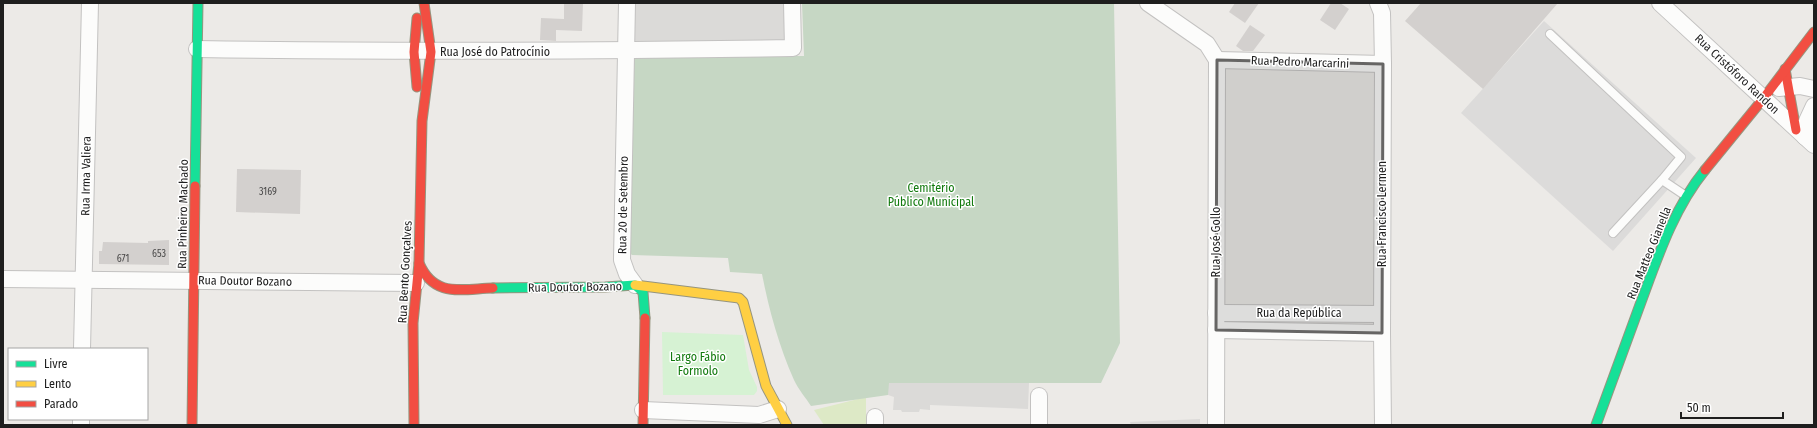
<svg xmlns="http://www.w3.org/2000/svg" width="1817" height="428" viewBox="0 0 1817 428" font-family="'Fira Sans Condensed',sans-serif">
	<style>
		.residential { fill: #dbdad8 }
		.grass { fill: #dde9c6 }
		.cemetery { fill: #c6d7c4 }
		.park { fill: #d6f2d3 }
		.parking { fill: #dcdbda }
		.building { fill: #d3d0ce }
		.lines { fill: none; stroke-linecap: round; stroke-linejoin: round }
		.lane-casing { stroke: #c3c2c1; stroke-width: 10 }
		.street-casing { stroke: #c3c2c1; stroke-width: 18 }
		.fast-casing { stroke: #96957f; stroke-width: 11 }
		.slow-casing { stroke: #96957f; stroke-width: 11 }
		.jam-casing { stroke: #96957f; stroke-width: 11 }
		.lane { stroke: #fcfcfb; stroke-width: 8 }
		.street { stroke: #fcfcfb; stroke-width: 16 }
		.fast { stroke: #16e098; stroke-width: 9 }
		.slow { stroke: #ffcf43; stroke-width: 9 }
		.jam { stroke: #f24e42; stroke-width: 9 }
		.marked { fill: #666564; fill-opacity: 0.2; stroke: #666564; stroke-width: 3; stroke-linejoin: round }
		.labels { text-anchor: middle; stroke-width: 3; stroke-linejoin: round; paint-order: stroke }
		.number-label { font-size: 10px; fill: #4b4a4a }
		.street-label { font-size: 12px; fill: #1e1e1e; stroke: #fff }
		.park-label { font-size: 12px; fill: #127a0e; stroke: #fff }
	</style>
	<rect width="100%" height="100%" fill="#eceae7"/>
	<!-- residential -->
	<g class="residential">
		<polygon points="635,3 783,3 786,40 635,42"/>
		<polygon points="888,383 1029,383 1028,409 930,405 930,410 920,409 919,412 902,412 901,410 893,410 894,397 888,395"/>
		<polygon points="1200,419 1200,425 1131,425 1130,422"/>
	</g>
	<!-- grass -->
	<polygon class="grass" points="866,397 866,425 824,425 814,410"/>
	<!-- cemetery -->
	<path class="cemetery" d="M 802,3 L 1114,3 L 1120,343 L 1101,383 L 889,383 L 888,395 L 811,406 C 806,398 798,389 794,380 C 779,346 769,310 762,274 L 730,272 L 728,258 L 632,255 L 629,252 L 633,55 L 804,56 Z"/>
	<!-- park -->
	<polygon class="park" points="662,332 743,335 749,370 757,387 757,391 754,395 663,395"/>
	<!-- parking -->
	<polygon class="parking" points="1544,21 1696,158 1613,251 1461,113"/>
	<!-- building -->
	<g class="building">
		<polygon points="564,3 583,3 582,31 556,30 556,41 540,40 541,18 564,19"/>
		<polygon points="1235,3 1259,3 1245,23 1229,12"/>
		<polygon points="1331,3 1340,3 1349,9 1335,30 1320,20"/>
		<polygon points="1421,3 1558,3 1483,89 1405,21"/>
		<polygon points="1250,25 1265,35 1253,51 1243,51 1236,46"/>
		<polygon points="237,169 301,170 300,214 236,212"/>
		<polygon points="169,240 169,265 99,264 99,251 102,251 103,242 148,243 148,241"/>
	</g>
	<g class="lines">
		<!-- lane casing -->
		<g class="lane-casing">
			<g id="lane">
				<polyline points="1550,34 1681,157 1662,180 1686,196"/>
				<polyline points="1613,233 1662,180"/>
			</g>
		</g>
		<!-- street casing -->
		<g class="street-casing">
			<g id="street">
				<polyline points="627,3 622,260 627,274 635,285"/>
				<polyline points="1148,3 1207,44 1217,60"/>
				<polyline points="1378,3 1382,13 1383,64 1382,333 1383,425"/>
				<polyline points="1660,3 1814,145"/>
				<path d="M 197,49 C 396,52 595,51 793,48 L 792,3"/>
				<polyline points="1217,60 1383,64"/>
				<polyline points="1779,88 1800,86 1814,89"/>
				<polyline points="1805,137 1807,121 1814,106"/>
				<polyline points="3,279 416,283"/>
				<polyline points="1216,313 1382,314"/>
				<polyline points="1216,330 1382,333"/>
				<polyline points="82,349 90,3"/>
				<polyline points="643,410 759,415 778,409"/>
				<polyline points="875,417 875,425"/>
				<polyline points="81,425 81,419"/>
				<polyline points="1039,425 1039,396"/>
				<polyline points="1216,425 1217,60"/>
			</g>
		</g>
		<!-- fast casing -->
		<g class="fast-casing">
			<g id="fast">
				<polyline points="195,186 198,3"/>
				<polyline points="493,288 605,287 635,285 643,292 645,318"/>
				<path d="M 1596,425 C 1611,384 1626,343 1641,302 C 1658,256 1674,208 1705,170"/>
			</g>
		</g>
		<!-- slow casing -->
		<g class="slow-casing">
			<polyline id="slow" points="635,285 739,298 743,302 766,386 787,425"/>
		</g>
		<!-- jam casing -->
		<g class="jam-casing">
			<g id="jam">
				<path d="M 424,3 L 431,52 L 422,121 L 419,263 C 434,298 461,289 493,288"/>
				<polyline points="417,18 414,52 417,87"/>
				<polyline points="1785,69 1796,130"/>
				<polyline points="1705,170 1763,99 1814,32"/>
				<polyline points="192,425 195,186"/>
				<polyline points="414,425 413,323 419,263"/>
				<polyline points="643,425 645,318"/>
			</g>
		</g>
		<!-- lane -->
		<use href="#lane" class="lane"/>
		<!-- street -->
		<use href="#street" class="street"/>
		<!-- fast -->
		<use href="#fast" class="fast"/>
		<!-- slow -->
		<use href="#slow" class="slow"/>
		<!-- jam -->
		<use href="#jam" class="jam"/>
	</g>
	<!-- marked area -->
	<path class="marked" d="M 1217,60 L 1383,64 L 1382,333 L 1216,330 Z"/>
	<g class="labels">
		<!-- number labels -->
		<g class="number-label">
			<text x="268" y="195">3169</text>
			<text x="159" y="257">653</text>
			<text x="123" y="262">671</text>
		</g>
		<!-- street labels -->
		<g class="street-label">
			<text x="495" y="56">Rua José do Patrocínio</text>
			<text transform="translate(1300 62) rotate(2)" y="4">Rua Pedro Marcarini</text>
			<text transform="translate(1737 74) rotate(43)" y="4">Rua Cristóforo Randon</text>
			<text transform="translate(86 176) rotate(-89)" y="4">Rua Irma Valiera</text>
			<text transform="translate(623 205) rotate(-89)" y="4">Rua 20 de Setembro</text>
			<text transform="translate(183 214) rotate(-89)" y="4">Rua Pinheiro Machado</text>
			<text transform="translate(1382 214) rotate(-90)" y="4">Rua Francisco Lermen</text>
			<text transform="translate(1216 242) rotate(-90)" y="4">Rua José Gollo</text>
			<text transform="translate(1649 253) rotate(-68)" y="4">Rua Matteo Gianella</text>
			<text transform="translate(405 272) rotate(-87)" y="4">Rua Bento Gonçalves</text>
			<text transform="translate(245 281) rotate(1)" y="4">Rua Doutor Bozano</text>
			<text transform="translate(575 287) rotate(-1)" y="4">Rua Doutor Bozano</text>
			<text x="1299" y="317">Rua da República</text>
		</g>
		<!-- park labels -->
		<g class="park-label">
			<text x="931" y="192">Cemitério<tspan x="931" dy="14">Público Municipal</tspan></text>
			<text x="698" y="361">Largo Fábio<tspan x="698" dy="14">Formolo</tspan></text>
		</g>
	</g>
	<!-- border -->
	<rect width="1817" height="428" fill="none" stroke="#1e1e1e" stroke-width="8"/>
	<!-- legend -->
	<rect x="8" y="348" width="140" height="72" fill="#ffffff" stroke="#a5a5a5"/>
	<rect x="16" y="361" width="20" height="6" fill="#16e098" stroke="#a5a5a5"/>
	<text x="44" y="368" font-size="12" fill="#1e1e1e">Livre</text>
	<rect x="16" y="381" width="20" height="6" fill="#ffcf43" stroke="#a5a5a5"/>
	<text x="44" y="388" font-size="12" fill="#1e1e1e">Lento</text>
	<rect x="16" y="401" width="20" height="6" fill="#f24e42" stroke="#a5a5a5"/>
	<text x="44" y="408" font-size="12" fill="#1e1e1e">Parado</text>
	<!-- scale -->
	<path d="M1681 412v6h102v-6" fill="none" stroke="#1e1e1e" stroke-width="2"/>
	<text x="1687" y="412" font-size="12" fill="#1e1e1e" stroke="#ffffff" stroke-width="3" paint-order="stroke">50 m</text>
</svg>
